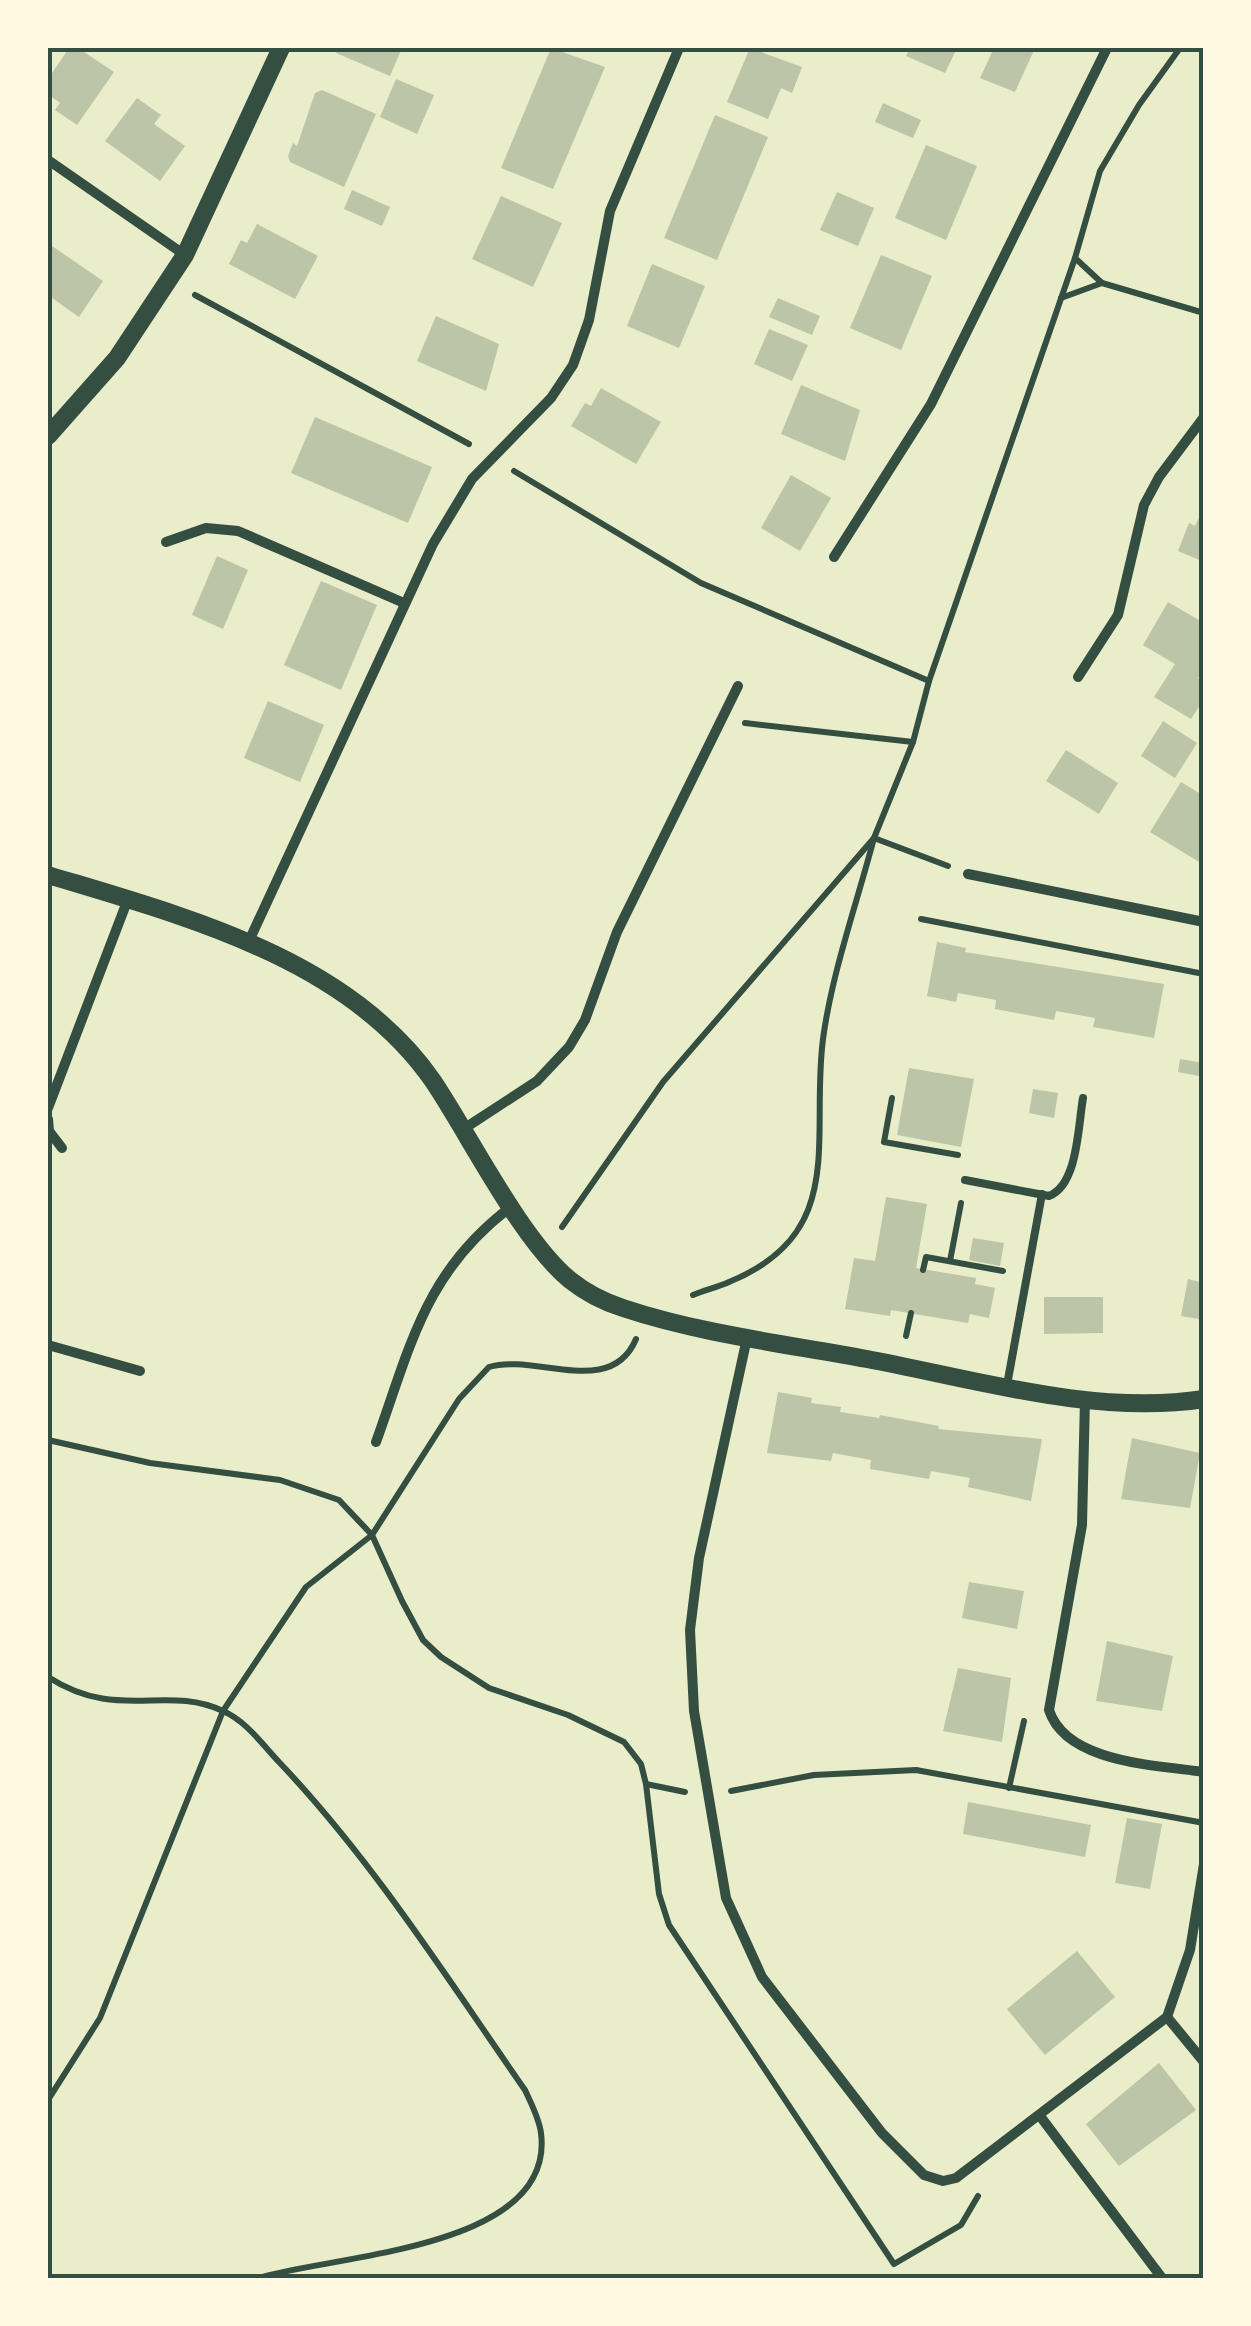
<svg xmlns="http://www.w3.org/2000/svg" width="1251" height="2326" viewBox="0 0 1251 2326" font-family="Poppins,sans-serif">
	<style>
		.building { fill: #bcc5a7 }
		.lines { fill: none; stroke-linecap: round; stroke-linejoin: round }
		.path { stroke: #344e41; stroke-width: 6 }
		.service { stroke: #344e41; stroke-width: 8 }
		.minor { stroke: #344e41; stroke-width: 10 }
		.tertiary { stroke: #344e41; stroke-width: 18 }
		.neatline { fill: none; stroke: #344e41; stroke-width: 4 }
	</style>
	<rect width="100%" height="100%" fill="#e9edc9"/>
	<!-- building -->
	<g class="building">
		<polygon points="69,48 78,48 114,72 77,125 55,110 60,103 48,94 48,79"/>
		<polygon points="338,48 402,48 390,76 336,53"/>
		<polygon points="551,48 605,67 553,189 501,168"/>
		<polygon points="750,48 802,67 792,93 781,88 768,119 727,102"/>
		<polygon points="910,48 957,48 945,73 906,56"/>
		<polygon points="994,48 1035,48 1015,92 980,78"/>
		<polygon points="396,79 434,95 417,134 380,117"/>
		<polygon points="322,90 376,114 344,187 290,162 288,156 293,143 297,146 315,93"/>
		<polygon points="137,98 161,115 154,124 185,146 160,181 105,141"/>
		<polygon points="883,103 921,120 913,138 875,122"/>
		<polygon points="715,115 768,137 717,260 664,238"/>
		<polygon points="926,145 977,166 946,240 895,218"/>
		<polygon points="352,190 390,207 382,226 344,209"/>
		<polygon points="837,192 874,208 858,246 820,230"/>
		<polygon points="501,196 562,223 533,287 472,259"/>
		<polygon points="257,224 318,256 295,299 229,264 241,240 247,243"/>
		<polygon points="52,246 103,281 79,317 52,298 48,304 48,253"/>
		<polygon points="881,255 932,276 901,350 850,328"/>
		<polygon points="652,264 705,286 679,348 627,326"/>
		<polygon points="778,298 820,316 812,335 769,317"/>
		<polygon points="436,316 499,344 486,391 417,361"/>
		<polygon points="769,329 808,345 792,381 754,364"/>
		<polygon points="801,385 860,410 845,461 781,434"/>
		<polygon points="601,388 661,422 636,464 571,426 585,403 591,406"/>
		<polygon points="315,417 432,467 408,523 291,473"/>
		<polygon points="791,475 831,498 800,551 761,528"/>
		<polygon points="1204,507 1204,562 1178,551 1189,523 1195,526"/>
		<polygon points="217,556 248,570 223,629 192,615"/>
		<polygon points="321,581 377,605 341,690 284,665"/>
		<polygon points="1168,602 1204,623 1204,669 1198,678 1204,682 1204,699 1191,719 1154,697 1175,664 1143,645"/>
		<polygon points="268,701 324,725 300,782 244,758"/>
		<polygon points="1163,721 1197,743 1175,778 1141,756"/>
		<polygon points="1066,750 1118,783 1099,814 1046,781"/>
		<polygon points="1181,782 1204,796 1204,865 1150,832"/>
		<polygon points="937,942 966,948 965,952 1164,984 1154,1038 1093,1027 1095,1018 1056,1011 1054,1020 995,1009 996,1000 958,993 956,1002 927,996"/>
		<polygon points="1180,1059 1204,1063 1204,1077 1178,1072"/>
		<polygon points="909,1068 974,1079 961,1147 897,1135"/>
		<polygon points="1033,1089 1058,1093 1054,1118 1029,1113"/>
		<polygon points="886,1197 927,1204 916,1268 976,1278 975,1284 995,1288 989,1318 970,1314 968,1323 891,1310 890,1316 845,1309 854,1258 875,1261"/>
		<polygon points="973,1238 1004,1243 1000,1266 969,1260"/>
		<polygon points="1188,1279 1204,1283 1204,1320 1181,1316"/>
		<polygon points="1044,1297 1103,1297 1103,1333 1044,1334"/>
		<polygon points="778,1392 812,1398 811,1403 841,1407 840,1412 879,1418 880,1415 939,1426 938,1429 1042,1439 1031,1501 968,1487 970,1478 931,1471 929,1479 870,1469 871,1460 833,1453 831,1461 767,1453"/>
		<polygon points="1132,1438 1200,1453 1190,1508 1121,1499"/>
		<polygon points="969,1582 1024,1591 1017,1629 962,1618"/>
		<polygon points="1107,1641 1173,1656 1162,1711 1096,1701"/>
		<polygon points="958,1668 1011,1678 1002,1742 943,1731"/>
		<polygon points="968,1802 1091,1825 1085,1857 963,1834"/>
		<polygon points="1127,1818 1162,1824 1150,1889 1115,1883"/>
		<polygon points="1077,1951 1115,1997 1045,2055 1007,2009"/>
		<polygon points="1159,2063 1196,2110 1119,2166 1086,2124"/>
	</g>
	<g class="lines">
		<!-- path -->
		<g class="path">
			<polyline points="1075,258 1102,283 1204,313"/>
			<polyline points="195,295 469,444"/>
			<polyline points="1061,298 1102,283"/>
			<polyline points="514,471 701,583 929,681"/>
			<polyline points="745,723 913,742"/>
			<polyline points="921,919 1204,974"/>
			<polyline points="892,1098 884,1142 958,1155"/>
			<polyline points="562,1227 663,1082 874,838 913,742 929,681 1075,258 1100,171 1139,105 1180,48"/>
			<polyline points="950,1261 961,1203"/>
			<polyline points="923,1270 926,1257 1003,1271"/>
			<path d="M 693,1295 C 705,1290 718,1287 729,1282 C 849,1233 810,1139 823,1039 C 832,972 857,903 874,838 L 948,866"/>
			<polyline points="906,1336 911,1313"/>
			<polyline points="48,1440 150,1463 280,1480 339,1500 372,1535 402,1601 423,1640 441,1657 489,1688 568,1715 624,1742 641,1764 646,1784 685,1792"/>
			<path d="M 48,1677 C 118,1722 165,1684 223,1711 C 246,1721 262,1744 279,1762 C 373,1861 447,1978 525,2090 C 531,2103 539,2118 541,2133 C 556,2250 331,2255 259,2278"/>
			<polyline points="646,1784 659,1894 669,1925 894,2264 961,2225 978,2196"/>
			<polyline points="1009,1788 1024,1721"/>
			<polyline points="731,1791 814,1775 916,1770 1204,1823"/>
			<path d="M 48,2100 L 100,2018 L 223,1711 L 306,1587 L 372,1535 L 459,1399 L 489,1367 C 535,1353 611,1399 636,1339"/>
		</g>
		<!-- service -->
		<g class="service">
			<path d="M 965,1180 L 1049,1196 C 1078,1185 1078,1126 1083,1098"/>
			<polyline points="1007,1385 1042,1194"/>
		</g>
		<!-- minor -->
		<g class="minor">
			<polyline points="48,160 185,255"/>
			<polyline points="166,542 206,528 238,531 404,603"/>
			<polyline points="834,557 931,404 1107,48"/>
			<polyline points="1078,677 1118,615 1144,505 1159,477 1204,417"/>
			<polyline points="968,874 1204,922"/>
			<polyline points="248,943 433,544 472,479 551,398 573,365 589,320 610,211 679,48"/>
			<polyline points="48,1108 128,899"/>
			<polyline points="48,1119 49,1131 62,1148"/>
			<polyline points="462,1130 537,1081 569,1047 585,1020 617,932 738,686"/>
			<polyline points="747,1338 699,1558 690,1630 694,1711 726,1898 762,1977 882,2133 924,2175 943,2181 956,2178 1167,2017 1190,1950 1204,1864"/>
			<polyline points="48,1345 140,1371"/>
			<path d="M 1085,1399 L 1082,1525 L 1049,1710 C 1066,1763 1156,1765 1204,1772"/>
			<path d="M 376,1442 C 411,1345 425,1271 512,1206"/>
			<polyline points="1167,2017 1204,2062"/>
			<polyline points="1040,2116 1162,2278"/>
		</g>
		<!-- tertiary -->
		<g class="tertiary">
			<polyline points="48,436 117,358 185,255 281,48"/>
			<path d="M 48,875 C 183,916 348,958 433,1081 C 470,1136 521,1240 570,1280 C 585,1292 604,1302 623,1308 C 701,1334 787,1344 867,1359 C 974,1379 1094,1416 1204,1399"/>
		</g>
	</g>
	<!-- border -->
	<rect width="1251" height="2326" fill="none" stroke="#fefae0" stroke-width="100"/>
	<rect x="50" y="50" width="1151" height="2226" class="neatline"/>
</svg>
